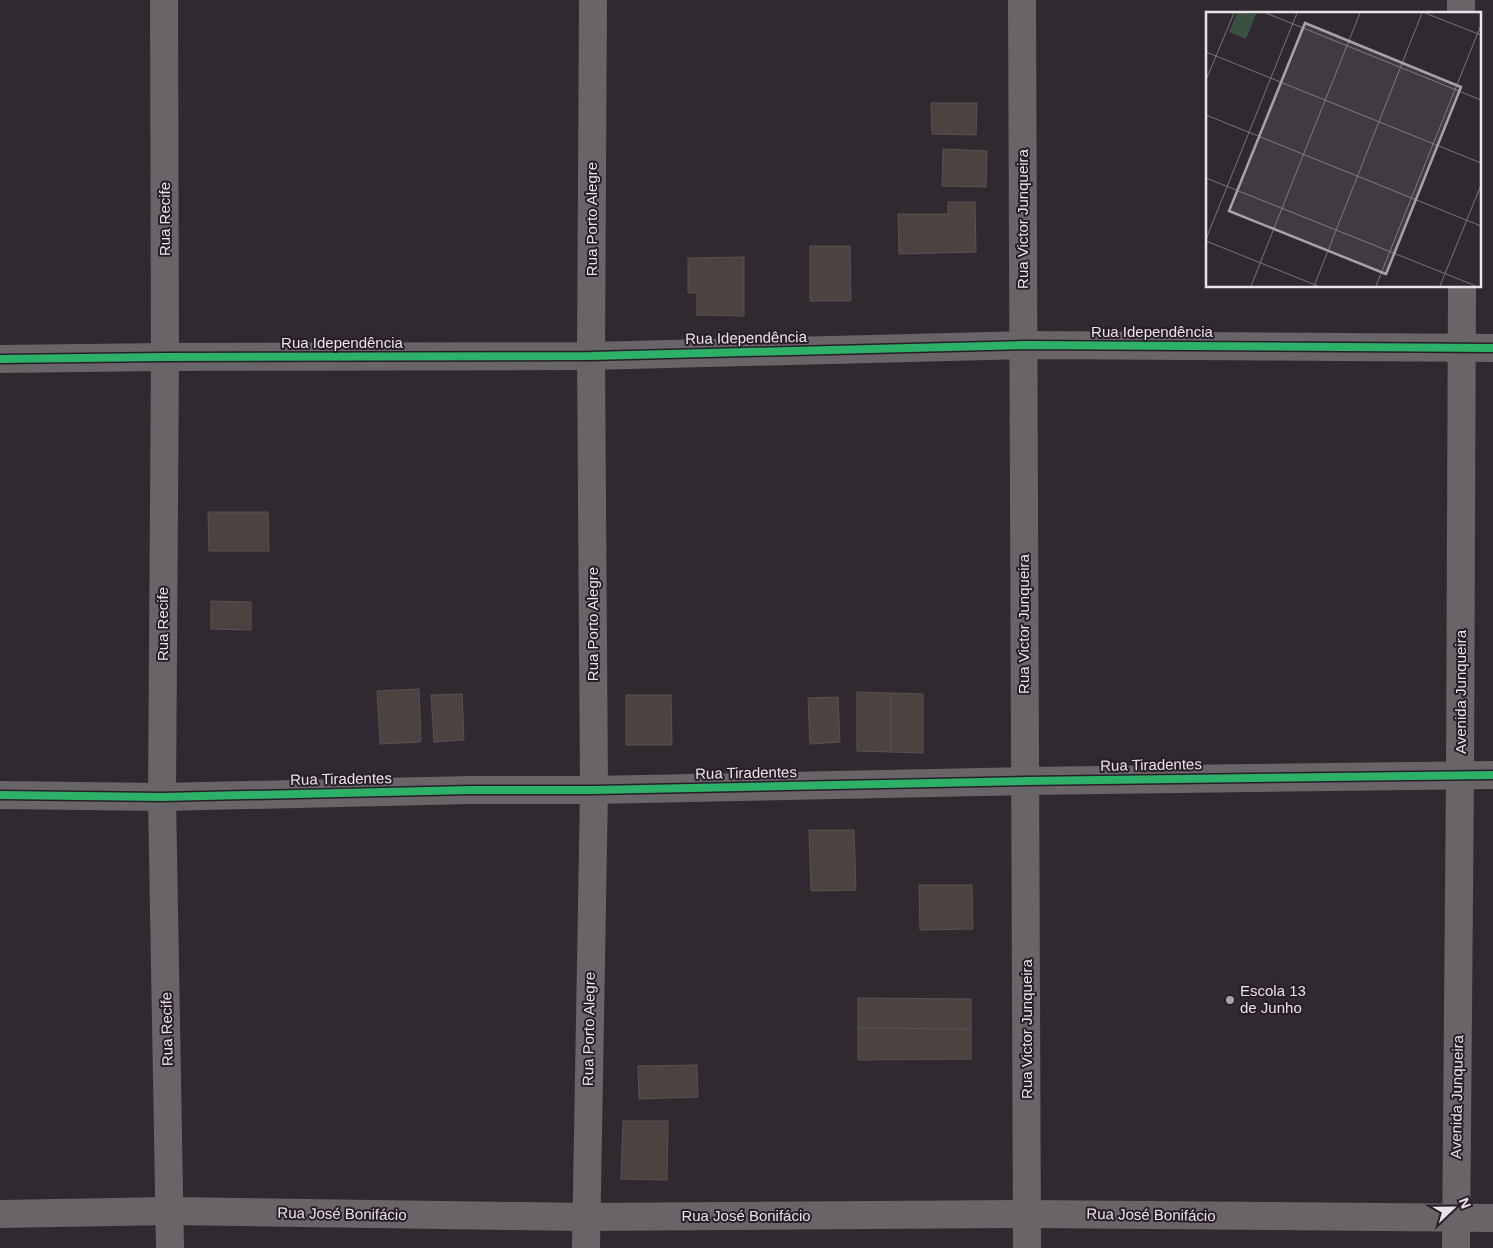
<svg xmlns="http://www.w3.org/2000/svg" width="1493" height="1248" viewBox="0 0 1493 1248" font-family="Arial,sans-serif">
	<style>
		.building { fill: #4c4240; stroke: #575253 }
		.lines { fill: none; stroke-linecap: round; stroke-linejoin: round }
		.minor { stroke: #686468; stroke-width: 28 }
		.cycleway-casing { stroke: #281e28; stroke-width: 11 }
		.cycleway { stroke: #2db169; stroke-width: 8 }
		.poi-dot { fill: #a9a2a9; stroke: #281e28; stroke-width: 2 }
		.labels { text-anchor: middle; stroke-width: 4; stroke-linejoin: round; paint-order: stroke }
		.street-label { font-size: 15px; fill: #eae3ea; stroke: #281e28 }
		.poi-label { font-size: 15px; fill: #eae3ea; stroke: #281e28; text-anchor: start }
		.inset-road { fill: none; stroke: #7a747a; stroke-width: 1 }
		.view { fill: #a9a2a9; fill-opacity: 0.15; stroke: #a9a2a9; stroke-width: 2.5 }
		.inset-edge { fill: none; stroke: #eae3ea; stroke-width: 2.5 }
	</style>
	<rect width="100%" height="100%" fill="#302a30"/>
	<!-- building -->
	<g class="building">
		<polygon points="931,103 977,103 976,135 932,134"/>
		<polygon points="943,149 987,151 986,187 942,186"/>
		<polygon points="948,202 975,202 976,252 899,254 898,214 948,214"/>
		<polygon points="810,246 850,246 851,301 810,301"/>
		<polygon points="744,257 744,316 697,315 697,293 688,293 688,258"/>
		<polygon points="208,512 268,512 269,551 209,551"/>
		<polygon points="211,601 251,602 251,630 211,629"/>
		<polygon points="419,689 421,742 380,744 377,691"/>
		<polygon points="857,692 891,693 891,752 857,751"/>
		<polygon points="891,693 923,694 923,753 891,752"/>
		<polygon points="462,694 464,740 434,742 431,695"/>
		<polygon points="626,695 671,695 672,745 626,745"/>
		<polygon points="838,697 840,742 810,744 808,698"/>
		<polygon points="809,830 854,830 856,890 811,891"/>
		<polygon points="919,885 972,885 973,929 920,930"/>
		<polygon points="858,998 971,999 971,1029 858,1028"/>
		<polygon points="858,1028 971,1029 971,1059 858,1060"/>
		<polygon points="697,1065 698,1097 639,1099 638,1066"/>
		<polygon points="623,1121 668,1121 667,1180 621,1179"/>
	</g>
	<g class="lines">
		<!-- minor -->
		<g class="minor">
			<polyline points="164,0 165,357 162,797 170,1248"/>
			<polyline points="1022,0 1027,1248"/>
			<polyline points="1461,0 1461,14"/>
			<polyline points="0,359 165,357 591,356 1024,345 1493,348"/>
			<polyline points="0,795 162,797 470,790 594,790 1025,781 1493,775"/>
			<polyline points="0,1214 170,1211 586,1217 1028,1214 1493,1218"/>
			<polyline points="586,1248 594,790 591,356 593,0"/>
			<polyline points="1456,1248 1460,775 1462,286"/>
		</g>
		<!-- cycleway casing -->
		<g class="cycleway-casing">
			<g id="cycleway">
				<polyline points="0,359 165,357 591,356 1024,345 1493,348"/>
				<polyline points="0,795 162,797 470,790 594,790 1025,781 1493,775"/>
			</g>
		</g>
		<!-- cycleway -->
		<use href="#cycleway" class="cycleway"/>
	</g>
	<!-- markers -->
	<circle class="poi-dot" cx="1230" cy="1000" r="5"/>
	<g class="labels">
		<!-- street labels -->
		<g class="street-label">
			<text transform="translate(165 219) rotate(-90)" y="5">Rua Recife</text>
			<text transform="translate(592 219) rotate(-90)" y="5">Rua Porto Alegre</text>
			<text transform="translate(1023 219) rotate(-90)" y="5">Rua Victor Junqueira</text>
			<text x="1152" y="337">Rua Idependência</text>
			<text transform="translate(746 338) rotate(-1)" y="5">Rua Idependência</text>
			<text x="342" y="348">Rua Idependência</text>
			<text transform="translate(163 624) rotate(-90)" y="5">Rua Recife</text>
			<text transform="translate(593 624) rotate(-90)" y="5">Rua Porto Alegre</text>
			<text transform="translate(1024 624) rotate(-90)" y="5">Rua Victor Junqueira</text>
			<text transform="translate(1461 692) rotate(-90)" y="5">Avenida Junqueira</text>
			<text transform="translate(1151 765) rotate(-1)" y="5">Rua Tiradentes</text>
			<text transform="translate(746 773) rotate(-1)" y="5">Rua Tiradentes</text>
			<text transform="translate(341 779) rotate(-1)" y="5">Rua Tiradentes</text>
			<text transform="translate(167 1029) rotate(-91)" y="5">Rua Recife</text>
			<text transform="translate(589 1029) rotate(-89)" y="5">Rua Porto Alegre</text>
			<text transform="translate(1027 1029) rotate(-90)" y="5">Rua Victor Junqueira</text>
			<text transform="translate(1457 1097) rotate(-89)" y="5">Avenida Junqueira</text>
			<text transform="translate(342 1214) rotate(1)" y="5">Rua José Bonifácio</text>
			<text transform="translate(1151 1215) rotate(1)" y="5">Rua José Bonifácio</text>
			<text x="746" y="1221">Rua José Bonifácio</text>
		</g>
		<!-- poi labels -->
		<g class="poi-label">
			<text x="1240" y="996">Escola 13<tspan x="1240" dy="17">de Junho</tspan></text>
		</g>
	</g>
	<!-- overview -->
	<g transform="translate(1206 12)">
		<rect width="275" height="275" fill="#302a30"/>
		<path d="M 31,1 L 50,2 L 40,27 L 23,20 Z" fill="#395140"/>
		<path class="inset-road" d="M 60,1 L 275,88M 219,1 L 275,23M 0,40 L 275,151M 0,68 L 28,1M 0,103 L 275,214M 0,166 L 270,274M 0,227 L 91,1M 0,229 L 112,274M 45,274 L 154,1M 108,274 L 216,1M 170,274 L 275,13M 234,274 L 275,173"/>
		<path class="view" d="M 99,11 L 255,75 L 180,262 L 23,199 Z"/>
		<rect width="275" height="275" class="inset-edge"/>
	</g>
	<!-- north arrow -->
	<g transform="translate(1453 1208) rotate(68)" stroke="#281e28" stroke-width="4" paint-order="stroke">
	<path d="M0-4L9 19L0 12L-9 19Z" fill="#eae3ea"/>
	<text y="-8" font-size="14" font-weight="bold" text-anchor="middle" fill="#eae3ea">N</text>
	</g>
</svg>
